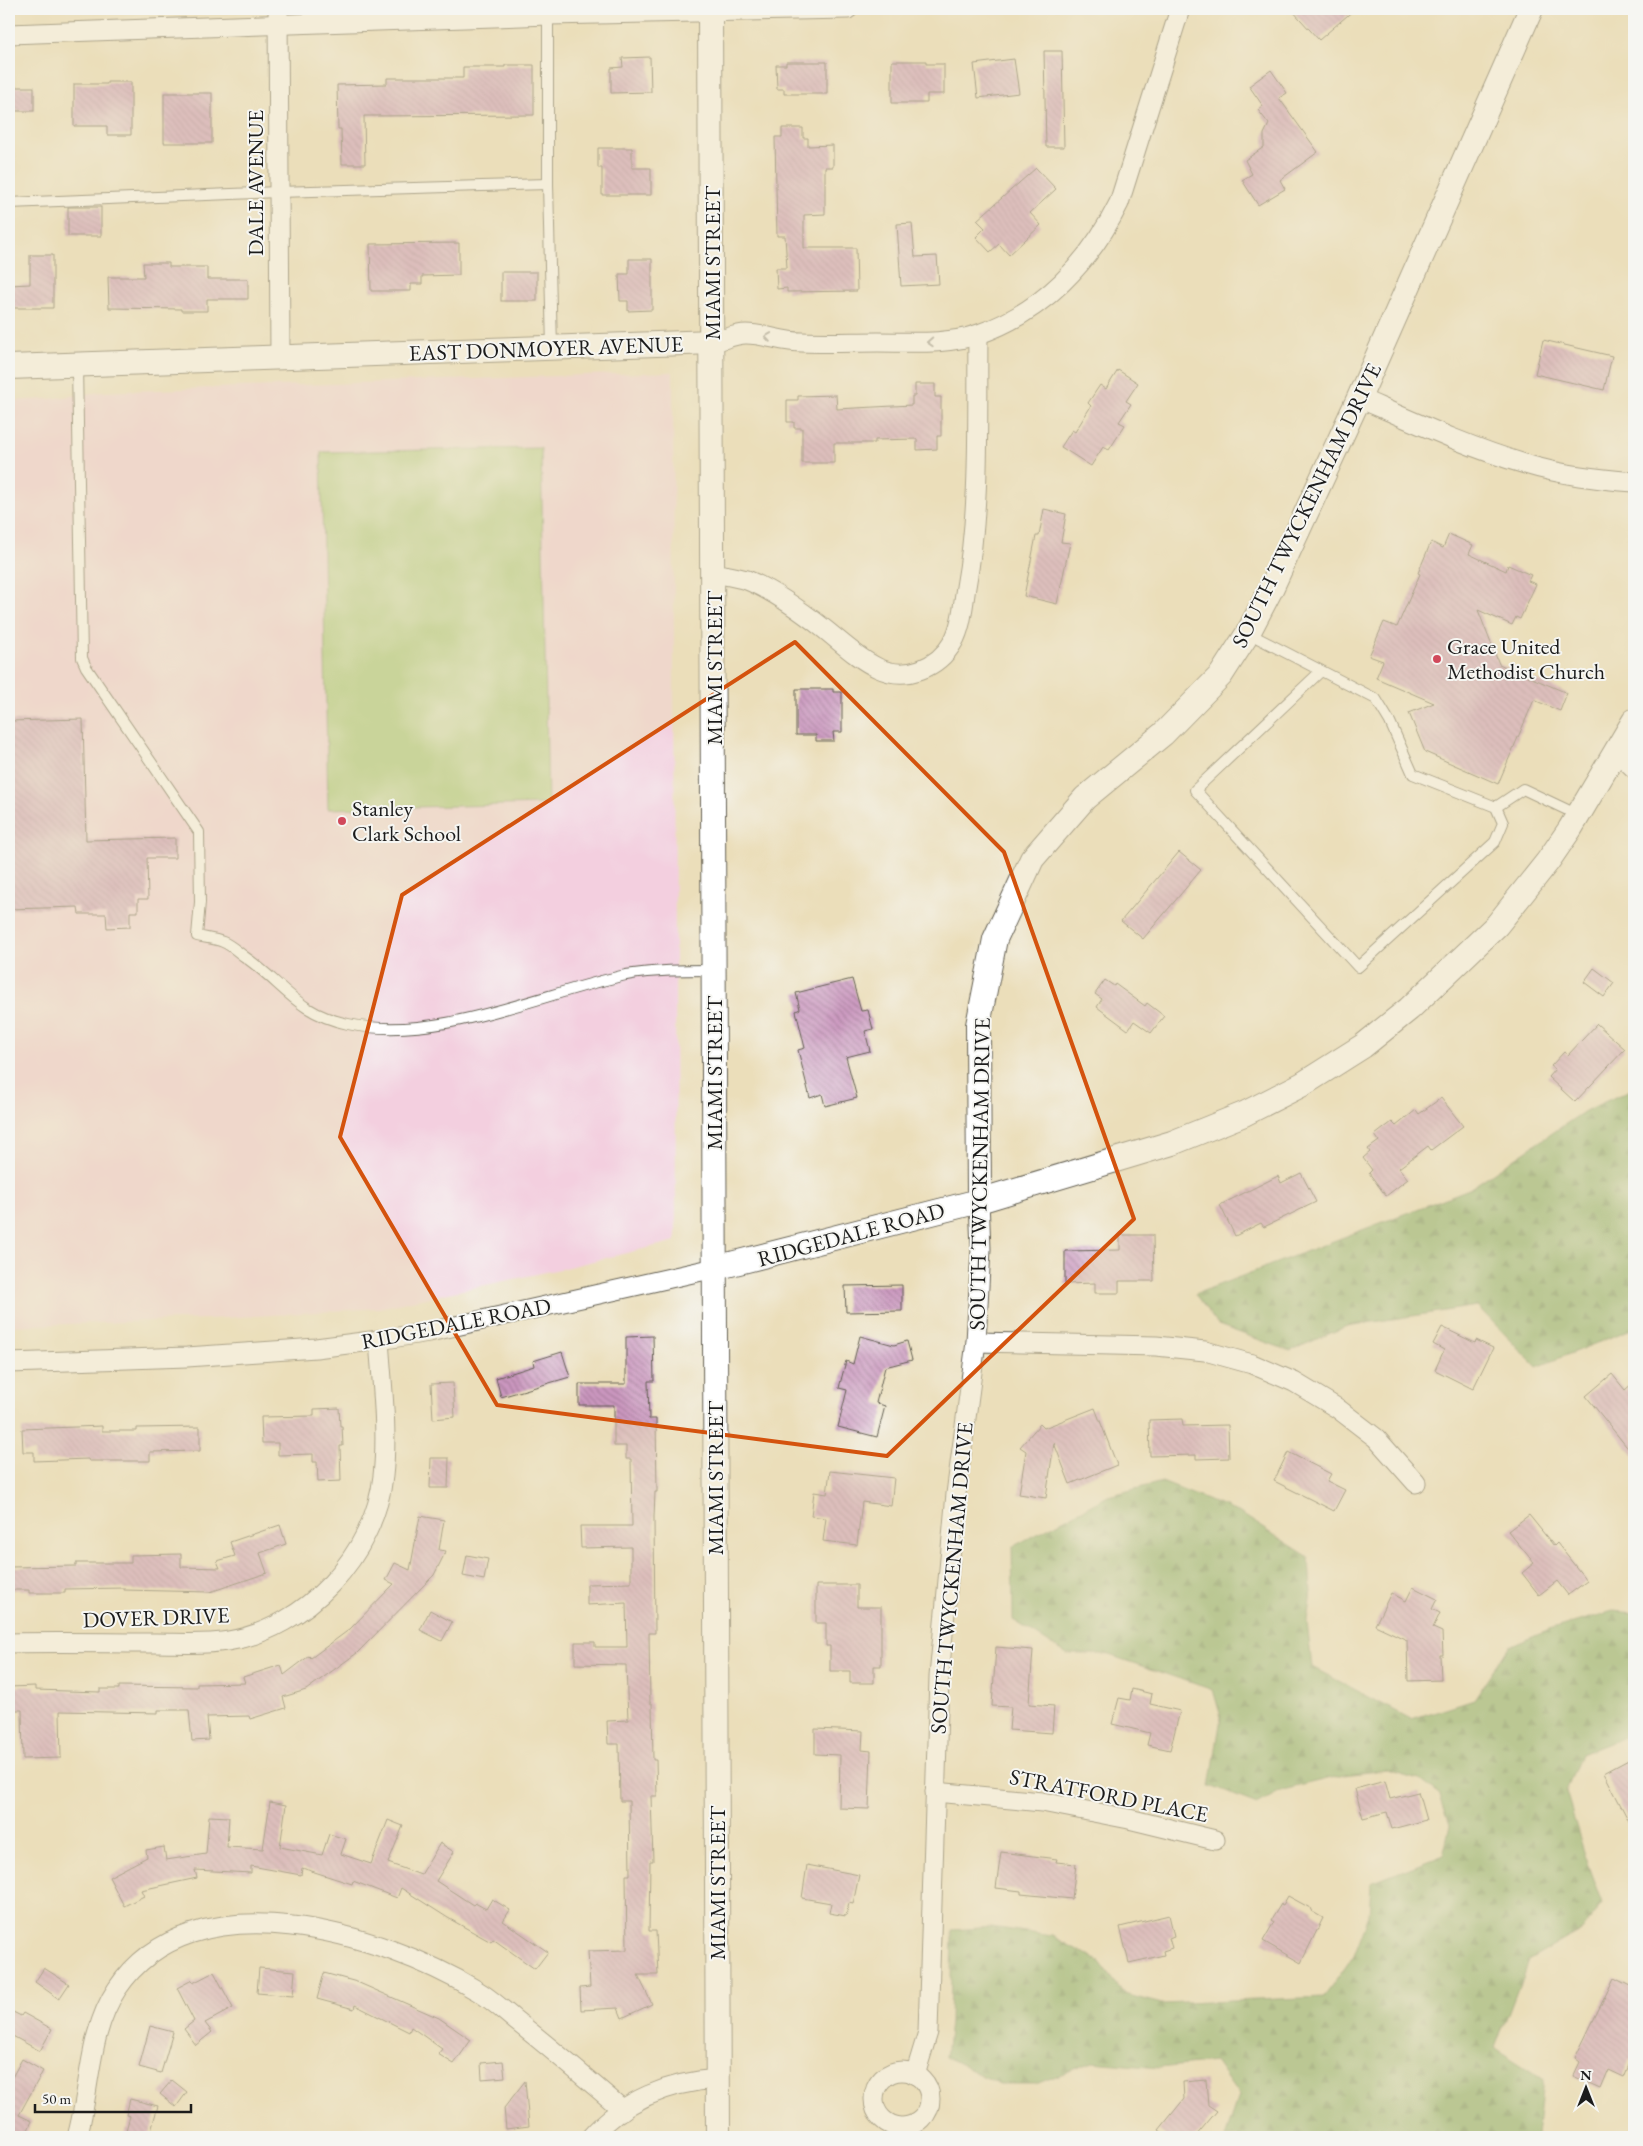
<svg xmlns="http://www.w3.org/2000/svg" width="1643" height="2146" viewBox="0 0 1643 2146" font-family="'EB Garamond',serif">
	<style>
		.built { fill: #f3cfdf }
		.forest { fill: url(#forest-firs); stroke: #4e6440 }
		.garden { fill: #a1c873; stroke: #5e7248 }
		.building { fill: url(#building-back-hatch) }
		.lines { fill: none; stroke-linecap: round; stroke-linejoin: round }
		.service-casing { stroke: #646053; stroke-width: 12 }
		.minor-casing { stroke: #646053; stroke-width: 21 }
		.tertiary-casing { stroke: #646053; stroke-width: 26 }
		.service { stroke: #fff; stroke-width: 10 }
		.minor { stroke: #fff; stroke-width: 19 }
		.tertiary { stroke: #fff; stroke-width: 24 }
		.oneway { stroke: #999 }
		.marked { fill: none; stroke: #d4530e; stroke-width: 4; stroke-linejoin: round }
		.poi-dot { fill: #d1495b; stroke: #f6f6f2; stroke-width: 2 }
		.labels { text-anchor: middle; stroke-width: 4; stroke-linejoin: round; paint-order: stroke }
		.street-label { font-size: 22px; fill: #1c1c1c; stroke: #f6f6f2 }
		.poi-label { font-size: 22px; fill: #1c1c1c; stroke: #f6f6f2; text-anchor: start }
	</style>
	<defs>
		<pattern id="forest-firs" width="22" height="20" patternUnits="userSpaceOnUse" patternTransform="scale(1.25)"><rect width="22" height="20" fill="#80ac65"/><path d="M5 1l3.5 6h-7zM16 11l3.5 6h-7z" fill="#688b52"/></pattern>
		<pattern id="building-back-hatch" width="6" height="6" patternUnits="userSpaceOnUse" patternTransform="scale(1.25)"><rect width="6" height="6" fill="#cb97bf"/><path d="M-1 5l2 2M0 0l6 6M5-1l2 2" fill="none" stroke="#a47a9a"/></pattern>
	</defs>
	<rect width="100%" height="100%" fill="#f6f6f2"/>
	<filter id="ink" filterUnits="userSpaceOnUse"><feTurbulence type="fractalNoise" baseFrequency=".02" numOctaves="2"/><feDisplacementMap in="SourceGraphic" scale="10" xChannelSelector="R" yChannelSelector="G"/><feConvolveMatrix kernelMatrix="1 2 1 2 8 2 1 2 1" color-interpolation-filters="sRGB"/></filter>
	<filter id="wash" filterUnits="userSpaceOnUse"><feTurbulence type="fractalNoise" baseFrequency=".0096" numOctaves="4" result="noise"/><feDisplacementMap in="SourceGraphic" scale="20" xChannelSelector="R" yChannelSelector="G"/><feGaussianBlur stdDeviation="1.12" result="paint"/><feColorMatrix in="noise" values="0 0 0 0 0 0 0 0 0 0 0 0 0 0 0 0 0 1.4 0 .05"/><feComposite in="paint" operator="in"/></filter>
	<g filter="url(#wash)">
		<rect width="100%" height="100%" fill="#ebdeba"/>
		<!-- built -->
		<polygon class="built" points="673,372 676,1241 560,1269 379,1308 208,1319 9,1326 9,401 49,399 101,392"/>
		<!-- forest -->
		<g class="forest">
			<polygon points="1634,1088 1634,1328 1537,1367 1477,1306 1347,1326 1290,1351 1218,1325 1195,1294 1469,1189 1585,1111"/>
			<polygon points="1162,1482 1240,1513 1309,1557 1311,1593 1307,1622 1312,1667 1411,1719 1474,1699 1509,1647 1549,1630 1613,1611 1634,1613 1634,1733 1581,1754 1566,1792 1585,1855 1603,1903 1583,1929 1528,1961 1495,2048 1543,2079 1537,2137 1225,2137 1239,2096 1215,2062 1159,2068 1092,2062 1036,2084 999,2084 946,2057 950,2021 952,1930 992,1927 1052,1936 1100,1962 1124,1994 1162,2004 1324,1997 1354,1955 1369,1915 1371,1883 1443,1855 1450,1825 1440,1796 1418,1779 1387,1770 1344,1775 1283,1790 1257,1804 1210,1786 1221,1717 1213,1690 1106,1654 1067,1654 1013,1620 1012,1547 1108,1496"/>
		</g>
		<!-- garden -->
		<polygon class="garden" points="541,448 548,804 328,809 321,452"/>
		<g id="blocks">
			<!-- building -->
			<g class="building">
				<polygon points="1291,9 1355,9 1319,40"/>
				<polygon points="1044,51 1062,51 1064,147 1046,147"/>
				<polygon points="650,57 651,92 611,93 611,68 623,67 622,58"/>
				<polygon points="1014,59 1019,93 978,98 974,64"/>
				<polygon points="892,61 926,61 926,64 944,64 944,94 927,94 927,103 892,103"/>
				<polygon points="786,62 827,62 827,94 784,94 784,89 777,89 776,65 786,65"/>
				<polygon points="505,65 534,65 534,115 364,116 365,164 342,164 341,129 338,129 337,85 387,84 387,78 463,78 463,67 505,67"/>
				<polygon points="1271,70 1287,93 1279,98 1318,152 1280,180 1285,189 1258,205 1242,180 1252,174 1245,160 1264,147 1264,134 1269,124 1258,110 1263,106 1249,86"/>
				<polygon points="107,82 131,82 131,135 107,135 107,126 74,126 74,84 107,84"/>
				<rect x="9" y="87" width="25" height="24"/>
				<rect x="164" y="93" width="48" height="50"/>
				<polygon points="782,128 803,128 803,138 808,138 808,146 833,145 833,167 825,167 825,214 804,215 804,248 856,248 857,291 787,292 787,288 777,289 776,268 787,268 785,236 777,236 775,137 782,137"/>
				<polygon points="598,148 632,148 632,168 651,168 651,195 602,195 602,168 598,168"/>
				<polygon points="1036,168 1056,189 1030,213 1041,225 1009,255 999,244 990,252 976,237 985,228 977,220"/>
				<rect x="68" y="207" width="33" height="29"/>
				<polygon points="912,223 915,257 937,256 939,284 901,286 897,224"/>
				<polygon points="459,243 459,275 422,276 422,284 411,284 411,291 371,291 370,244"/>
				<polygon points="30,255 53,255 53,308 9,308 9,285 30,284"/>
				<polygon points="629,259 652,259 652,310 628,311 628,301 620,301 619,274 629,274"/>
				<polygon points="143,263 169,263 169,267 207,267 207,279 248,279 248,299 207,299 207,311 181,311 181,309 109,308 108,277 144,277"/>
				<rect x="501" y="272" width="36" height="29"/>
				<polygon points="1543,340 1612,356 1604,390 1535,374"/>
				<polygon points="1118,370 1138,383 1126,401 1131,404 1119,422 1125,425 1109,450 1103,447 1091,466 1061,447 1072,430 1075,432 1091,406 1088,403 1100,385 1106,389"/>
				<polygon points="915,384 935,384 935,397 941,397 941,436 937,436 937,449 917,450 917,439 875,440 875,443 834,443 834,463 802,463 802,428 794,428 794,422 787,422 787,400 798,400 798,396 836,395 837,409 912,405 912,396 915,396"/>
				<polygon points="1044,509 1066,514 1061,542 1070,543 1057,604 1024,596 1036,536 1039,536"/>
				<polygon points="1449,534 1473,545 1469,554 1506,571 1508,565 1531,575 1528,581 1536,584 1520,619 1516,617 1512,625 1478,610 1499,664 1567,693 1560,711 1534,700 1498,784 1425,752 1409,713 1434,703 1376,678 1383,661 1369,656 1384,622 1397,627 1420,574 1418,573 1431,542 1443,548"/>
				<polygon points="796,689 833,689 833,692 842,692 842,732 833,732 834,741 816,741 816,735 796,735"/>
				<polygon points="83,719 86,840 175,838 175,858 147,858 148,899 138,899 138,912 130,912 130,927 107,928 106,914 79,914 78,907 9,909 9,721"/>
				<polygon points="1179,852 1201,870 1143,939 1121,921"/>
				<polygon points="1594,968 1614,983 1604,997 1584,982"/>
				<polygon points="852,979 861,1011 868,1010 873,1029 865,1031 870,1051 846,1057 857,1098 825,1106 822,1094 810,1098 798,1050 805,1048 796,1011 800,1009 796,993"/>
				<polygon points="1105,980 1114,986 1115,984 1145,1006 1147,1003 1164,1016 1151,1033 1134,1021 1128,1030 1097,1007 1102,999 1095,994"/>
				<polygon points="1597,1024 1625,1049 1575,1102 1548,1077 1555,1069 1551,1066 1564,1052 1568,1055"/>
				<polygon points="1441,1098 1463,1126 1431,1150 1428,1146 1399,1168 1408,1179 1386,1196 1369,1173 1372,1170 1363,1158 1370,1152 1368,1149 1379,1141 1375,1135 1392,1122 1396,1126 1416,1110 1419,1114"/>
				<polygon points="1301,1173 1316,1202 1264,1227 1261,1223 1235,1236 1220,1205 1278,1176 1281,1183"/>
				<polygon points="1120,1235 1153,1235 1154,1281 1119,1281 1119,1293 1095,1293 1095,1283 1065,1284 1065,1251 1120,1250"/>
				<polygon points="902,1285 902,1311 846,1312 845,1286"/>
				<polygon points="1442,1327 1475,1343 1476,1340 1493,1348 1473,1389 1435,1370 1444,1350 1433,1344"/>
				<polygon points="653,1336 654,1381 648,1381 649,1419 656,1419 657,1492 655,1492 654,1517 655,1633 649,1633 650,1703 652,1703 653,1760 656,1760 657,1796 651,1796 653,1861 650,1861 649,1931 656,1931 658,1975 638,1975 652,2004 622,2018 618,2008 581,2010 580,1988 590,1987 588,1951 627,1950 626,1875 630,1875 629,1801 620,1801 619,1744 608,1744 607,1721 628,1720 626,1665 575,1664 575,1642 595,1642 595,1647 627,1647 626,1603 587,1605 587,1584 631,1583 631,1547 581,1548 580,1526 632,1526 631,1459 626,1459 626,1446 614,1446 614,1405 579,1405 579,1384 626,1384 626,1337"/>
				<polygon points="860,1336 894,1345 907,1341 912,1360 885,1367 876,1403 885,1406 877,1437 838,1427 847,1390 839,1388 846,1361 853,1364"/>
				<polygon points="562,1352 570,1377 501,1397 496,1378 534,1366 533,1361"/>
				<polygon points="1612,1374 1625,1390 1634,1382 1634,1456 1586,1396"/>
				<polygon points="453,1383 455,1417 433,1419 431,1384"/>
				<polygon points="339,1408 340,1426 342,1426 343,1446 340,1446 341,1481 318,1482 317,1462 313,1462 313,1454 278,1455 278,1443 262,1443 261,1417 314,1416 314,1409"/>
				<polygon points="1095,1408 1117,1465 1070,1484 1054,1443 1046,1498 1019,1494 1026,1451 1020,1447 1040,1424 1044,1428"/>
				<polygon points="1182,1419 1183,1426 1228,1425 1229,1458 1196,1459 1196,1455 1150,1456 1149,1420"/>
				<polygon points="102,1426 102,1431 137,1431 137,1428 200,1427 200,1451 150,1452 150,1461 89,1461 88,1459 34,1461 34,1452 23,1452 22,1429"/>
				<polygon points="1288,1452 1331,1474 1327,1481 1345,1490 1334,1511 1274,1481"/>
				<polygon points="431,1458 449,1458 448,1488 430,1488"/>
				<polygon points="830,1471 894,1478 891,1506 862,1502 857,1545 823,1541 826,1518 811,1516 814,1492 827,1494"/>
				<polygon points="1529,1515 1554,1546 1557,1543 1587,1581 1568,1595 1557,1581 1539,1595 1522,1573 1534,1563 1508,1531"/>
				<polygon points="420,1516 444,1520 439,1550 446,1551 434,1575 357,1653 306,1690 283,1697 286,1708 250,1719 249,1716 207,1717 209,1740 192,1741 189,1710 158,1710 158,1713 60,1711 61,1758 23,1759 22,1710 9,1710 9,1687 35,1686 35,1690 100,1692 100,1689 119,1689 119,1686 197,1687 197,1684 245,1683 243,1677 281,1665 284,1675 309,1656 311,1658 350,1629 394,1584 386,1580 395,1563 410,1570"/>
				<polygon points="280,1525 286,1544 260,1553 267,1573 210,1592 124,1590 124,1588 65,1589 65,1593 29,1593 29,1590 9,1590 9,1567 76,1566 76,1563 131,1563 131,1555 181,1554 181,1567 220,1568 217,1561 235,1556 230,1542"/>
				<polygon points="467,1555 488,1559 484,1580 463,1576"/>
				<polygon points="816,1585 857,1585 857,1607 881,1607 881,1666 874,1666 874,1683 850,1683 850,1671 830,1671 830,1646 826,1646 826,1623 816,1623"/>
				<polygon points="1413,1587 1437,1599 1432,1609 1440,1613 1433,1628 1442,1632 1443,1655 1440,1655 1441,1680 1408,1681 1407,1640 1375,1625 1391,1593 1406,1601"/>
				<polygon points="430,1610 452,1622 442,1641 420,1630"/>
				<polygon points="996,1647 1033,1650 1029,1704 1054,1706 1052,1733 1009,1730 1011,1707 992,1706"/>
				<polygon points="1132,1689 1152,1694 1150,1704 1180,1711 1170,1750 1147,1745 1150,1733 1112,1724 1119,1698 1130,1700"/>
				<polygon points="815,1729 863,1731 862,1750 871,1751 869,1809 839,1808 840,1755 815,1754"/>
				<polygon points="1634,1757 1634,1831 1604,1773"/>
				<polygon points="1385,1781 1390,1799 1418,1792 1426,1820 1392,1829 1387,1812 1363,1818 1355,1789"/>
				<polygon points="270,1802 286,1805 280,1847 322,1855 329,1834 346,1839 341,1854 371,1864 388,1820 403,1826 388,1863 421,1875 440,1843 454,1852 436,1881 473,1905 475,1903 486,1909 492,1899 510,1910 503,1921 548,1952 535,1969 493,1939 491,1942 448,1918 401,1888 397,1898 353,1881 352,1884 302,1868 301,1875 251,1866 251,1873 195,1870 197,1878 141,1890 144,1896 124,1906 109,1877 147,1857 146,1850 164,1847 166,1860 206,1854 209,1816 229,1817 227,1847 263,1849"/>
				<polygon points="1001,1852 1057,1859 1056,1862 1076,1864 1072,1899 1021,1894 1021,1891 996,1888"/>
				<polygon points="807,1865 859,1875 853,1904 849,1903 846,1916 829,1913 831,1903 802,1898"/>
				<polygon points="1288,1896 1312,1909 1311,1911 1323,1918 1301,1963 1263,1941 1274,1922 1271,1920 1281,1904 1283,1905"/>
				<polygon points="1169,1915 1174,1936 1169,1938 1172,1948 1163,1951 1164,1955 1129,1963 1120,1927"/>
				<polygon points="44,1968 69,1984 59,1999 35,1982"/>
				<polygon points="259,1968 295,1971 293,1996 257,1993"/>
				<polygon points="214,1972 233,2008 205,2023 212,2032 196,2045 184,2029 194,2021 177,1988 192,1980 193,1983"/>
				<polygon points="324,1973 357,1982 439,2018 471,2040 454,2064 438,2054 442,2049 411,2027 409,2032 355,2005 354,2009 317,1999"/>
				<polygon points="1614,1978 1634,1988 1634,2051 1623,2077 1608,2070 1600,2089 1573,2077 1580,2062 1575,2058"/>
				<polygon points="9,2010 21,2016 23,2013 52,2029 40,2051 9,2034"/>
				<polygon points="150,2026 173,2032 161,2073 139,2067"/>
				<polygon points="22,2059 43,2071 19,2115 32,2121 25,2137 9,2137 9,2083"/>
				<polygon points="503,2061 505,2077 482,2079 481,2063"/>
				<polygon points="172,2080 187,2092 176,2107 160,2094"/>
				<polygon points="1206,2080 1208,2105 1217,2111 1195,2137 1168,2137 1159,2130 1184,2099 1183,2082"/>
				<polygon points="525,2081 529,2126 506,2129 504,2108"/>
				<polygon points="130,2099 158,2106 149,2137 137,2137 125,2134 130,2116 126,2115"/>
			</g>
		</g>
	</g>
	<g filter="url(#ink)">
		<use href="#blocks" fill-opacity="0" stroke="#646053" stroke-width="1"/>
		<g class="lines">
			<!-- service casing -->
			<g class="service-casing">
				<g id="service">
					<polyline points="548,12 548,184 552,348"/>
					<polyline points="9,203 278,192 548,184"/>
					<path d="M 77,365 L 82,658 L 86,667 L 199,832 L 200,902 L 197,936 C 206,938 215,939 223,942 C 231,945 238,952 245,957 C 284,984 296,1013 348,1024 C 438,1043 538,994 626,975 C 655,970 684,970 713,970"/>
					<polyline points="1248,633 1376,699 1390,722 1413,774 1496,807 1523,789 1578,815"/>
					<polyline points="1321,671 1195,790 1358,967 1495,842 1503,823 1496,807"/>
				</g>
			</g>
			<!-- minor casing -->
			<g class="minor-casing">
				<g id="minor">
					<polyline points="278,9 280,357"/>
					<polyline points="9,34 548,15 848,9"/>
					<path d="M 713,342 C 723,340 735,334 746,334 C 764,334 783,342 802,342 C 827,343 852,342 878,342 C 910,342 948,345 979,334 C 1043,312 1090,262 1119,203 L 1180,9"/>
					<path d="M 1359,398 C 1414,422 1468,447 1525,464 C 1561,475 1598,479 1634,482"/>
					<path d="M 714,573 C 724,575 736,577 747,580 C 774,591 800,610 823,628 C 841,642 858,659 878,668 C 906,681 938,668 953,642 C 962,626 963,605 966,587 C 981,504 977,419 978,335"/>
					<polyline points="1616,751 1634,768"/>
					<polyline points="976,1342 1156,1346 1205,1351 1252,1364 1294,1382 1337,1408 1376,1438 1416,1483"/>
					<polyline points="9,1363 187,1357 316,1348 379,1340 429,1332 715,1268"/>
					<path d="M 9,1643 C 58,1642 107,1643 156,1643 C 180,1643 205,1645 228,1641 C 306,1629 375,1554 383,1476 C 388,1431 382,1385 379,1340"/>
					<polyline points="935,1792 1042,1802 1129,1819 1215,1840"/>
					<circle cx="902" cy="2099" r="28"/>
					<polyline points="915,2075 928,2032 939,1677 956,1494 976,1342 981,1249 979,1201"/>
					<path d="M 77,2137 C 91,2088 88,2032 117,1989 C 192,1875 383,1934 476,1990 C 490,1998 503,2010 515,2020 C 552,2049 587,2079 623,2110"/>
					<path d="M 591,2137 C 624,2100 669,2082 718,2079"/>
				</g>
			</g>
			<!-- tertiary casing -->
			<g class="tertiary-casing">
				<g id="tertiary">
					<polyline points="710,9 718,2137"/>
					<polyline points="9,367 713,342"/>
					<polyline points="979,1201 978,1025 995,939 1032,859 1085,798 1163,734 1221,675 1248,633 1271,589 1359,398 1531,9"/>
					<polyline points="715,1268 979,1201 1172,1143 1244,1114 1303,1084 1363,1046 1409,1009 1497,925 1548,861 1570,829 1634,721"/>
				</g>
			</g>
			<!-- service -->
			<use href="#service" class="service"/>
			<!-- minor -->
			<use href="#minor" class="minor"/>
			<!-- tertiary -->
			<use href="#tertiary" class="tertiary"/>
		</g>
		<!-- one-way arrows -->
		<defs><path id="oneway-chevron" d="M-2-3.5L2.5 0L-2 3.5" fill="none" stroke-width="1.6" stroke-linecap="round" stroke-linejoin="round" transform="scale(1.25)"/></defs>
		<g class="oneway">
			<use href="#oneway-chevron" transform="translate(768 337) rotate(-171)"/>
			<use href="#oneway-chevron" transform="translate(930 342) rotate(177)"/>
		</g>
	</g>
	<!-- marked area -->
	<path d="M0 0H1643V2146H0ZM 795,642 L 1004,852 L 1134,1219 L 887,1456 L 497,1405 L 340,1137 L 402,895 Z" fill="#ebdeba" fill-opacity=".55" fill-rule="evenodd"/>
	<path class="marked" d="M 795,642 L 1004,852 L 1134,1219 L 887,1456 L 497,1405 L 340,1137 L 402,895 Z"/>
	<!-- markers -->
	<g class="poi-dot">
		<circle cx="1437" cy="659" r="5"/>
		<circle cx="342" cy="821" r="5"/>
	</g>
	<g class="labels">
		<!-- street labels -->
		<g class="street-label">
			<text transform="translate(255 183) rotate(-90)" y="8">DALE AVENUE</text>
			<text transform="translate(712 263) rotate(-90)" y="8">MIAMI STREET</text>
			<text transform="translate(546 348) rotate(-2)" y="8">EAST DONMOYER AVENUE</text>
			<text transform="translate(1306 505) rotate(-64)" y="8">SOUTH TWYCKENHAM DRIVE</text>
			<text transform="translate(714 668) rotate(-90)" y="8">MIAMI STREET</text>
			<text transform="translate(714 1073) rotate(-90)" y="8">MIAMI STREET</text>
			<text transform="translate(979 1174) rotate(-89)" y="8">SOUTH TWYCKENHAM DRIVE</text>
			<text transform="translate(851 1234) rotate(-15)" y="8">RIDGEDALE ROAD</text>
			<text transform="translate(456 1323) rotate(-11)" y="8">RIDGEDALE ROAD</text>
			<text transform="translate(715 1478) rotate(-90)" y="8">MIAMI STREET</text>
			<text transform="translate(951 1578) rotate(-85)" y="8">SOUTH TWYCKENHAM DRIVE</text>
			<text transform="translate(156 1617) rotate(-2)" y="8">DOVER DRIVE</text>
			<text transform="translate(1109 1795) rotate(11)" y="8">STRATFORD PLACE</text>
			<text transform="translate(717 1883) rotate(-90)" y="8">MIAMI STREET</text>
		</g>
		<!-- poi labels -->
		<g class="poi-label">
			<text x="1447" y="654">Grace United<tspan x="1447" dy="25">Methodist Church</tspan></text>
			<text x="352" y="816">Stanley<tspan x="352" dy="25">Clark School</tspan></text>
		</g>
	</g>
	<!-- margin -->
	<rect width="1643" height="2146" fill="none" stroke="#f6f6f2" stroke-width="30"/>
	<!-- north arrow -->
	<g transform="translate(1586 2088)" stroke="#f6f6f2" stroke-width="4" paint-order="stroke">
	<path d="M0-4L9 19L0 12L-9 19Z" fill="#1c1c1c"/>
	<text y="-8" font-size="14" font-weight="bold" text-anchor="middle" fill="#1c1c1c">N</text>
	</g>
	<!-- scale -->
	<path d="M35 2104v8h156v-8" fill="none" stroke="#1c1c1c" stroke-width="2.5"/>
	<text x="42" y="2104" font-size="15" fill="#1c1c1c" stroke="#f6f6f2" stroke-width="4" paint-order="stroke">50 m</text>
</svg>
